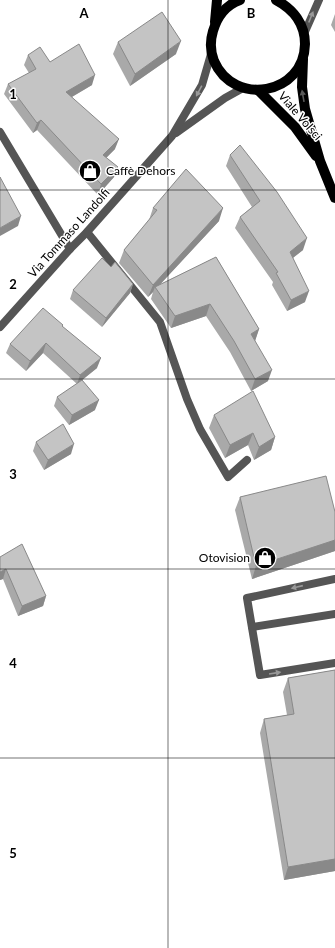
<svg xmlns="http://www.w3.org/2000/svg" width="335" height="948" viewBox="0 0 335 948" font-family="Lato,sans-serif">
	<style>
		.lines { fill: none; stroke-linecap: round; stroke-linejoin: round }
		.lane { stroke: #555; stroke-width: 8 }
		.street { stroke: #555; stroke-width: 8 }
		.primary { stroke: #000; stroke-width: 10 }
		.wall { fill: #a9a9a9 }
		.shaded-wall { fill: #898989 }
		.building { fill: #c4c4c4; stroke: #898989 }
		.oneway { fill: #999 }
		.oneway2 { fill: #595959 }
		.grid { fill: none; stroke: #000; stroke-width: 1; stroke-opacity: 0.55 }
		.labels { text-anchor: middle; stroke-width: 3; stroke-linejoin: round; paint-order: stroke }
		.street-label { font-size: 12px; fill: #000; stroke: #fff }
		.poi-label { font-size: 12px; fill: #000; stroke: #fff; text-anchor: start }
		.grid-label { font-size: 13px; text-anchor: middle; font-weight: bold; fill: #000; stroke: #fff; stroke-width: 3; stroke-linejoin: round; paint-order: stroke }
	</style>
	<rect width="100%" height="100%" fill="#fff"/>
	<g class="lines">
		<!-- lane -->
		<g class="lane">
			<polyline points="87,232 160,322 187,399 200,429 228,477 247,460"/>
			<polyline points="335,579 247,598 260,675 335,663"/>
			<polyline points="252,627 335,614"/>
		</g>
		<!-- street -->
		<g class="street">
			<polyline points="304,34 319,0"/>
			<polyline points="0,132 70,249"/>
			<polyline points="176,133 225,98 243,88"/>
			<polyline points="0,327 70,249 87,232 172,136 202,85 211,54"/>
		</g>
		<!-- primary -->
		<g class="primary">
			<path d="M 240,0 C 226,5 217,17 213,31 C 210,41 210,51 214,61 C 234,107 304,95 305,44 C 305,24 293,9 276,0"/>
			<polyline points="215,22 217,0"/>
			<polyline points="303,59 302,87 305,109 320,161 335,198"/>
			<polyline points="258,90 295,127 316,156"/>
		</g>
	</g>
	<!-- wall -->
	<g class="wall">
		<polygon points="335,14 335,32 331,25"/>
		<polygon points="118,42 176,54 130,86 113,54"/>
		<polygon points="28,55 50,62 92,85 72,97 115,149 106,158 118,167 114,177 98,195 37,130 33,133 4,94 8,84 29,73 24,65"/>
		<polygon points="230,155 303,250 293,258 305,302 287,311 272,285 273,282 235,228 240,217 252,207 226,166"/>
		<polygon points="153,208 219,221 159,285 216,257 259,329 255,341 268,381 251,391 230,352 206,316 171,328 151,299 153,292 148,297 119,263 124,250 149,220"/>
		<polygon points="111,267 133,284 130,293 102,327 70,299 73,290"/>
		<polygon points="63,325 63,327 97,368 81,381 95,410 69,425 54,406 57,397 77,384 43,353 26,371 6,353 10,344"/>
		<polygon points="214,415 275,437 271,450 254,460 248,445 225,458 209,428"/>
		<polygon points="36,442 71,454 44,470 33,451"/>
		<polygon points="240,497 335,512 335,551 252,579 235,510"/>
		<polygon points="0,557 46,596 43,606 18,616 3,579 0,580"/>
		<polygon points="335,670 335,871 284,880 260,733 264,719 287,715 283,692 288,678"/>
	</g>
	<!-- shaded-wall -->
	<g class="shaded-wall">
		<polygon points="181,41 176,54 130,86 135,74"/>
		<polygon points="95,75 92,85 63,102 66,92"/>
		<polygon points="41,120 37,130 33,133 37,123"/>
		<polygon points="119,139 115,149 99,165 103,155"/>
		<polygon points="118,167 114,177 98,195 101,184"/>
		<polygon points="223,208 219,221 156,289 155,287 153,292 148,297 153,285"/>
		<polygon points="21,216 18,226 0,236 0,228"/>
		<polygon points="307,238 303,250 286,263 290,252"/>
		<polygon points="133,284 130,293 102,327 106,318"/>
		<polygon points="309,291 305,302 287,311 291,300"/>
		<polygon points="210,304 206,316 171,328 175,316"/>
		<polygon points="259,329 255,341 251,334"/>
		<polygon points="46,343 43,353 26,371 30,361"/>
		<polygon points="101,358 97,368 77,384 80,375"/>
		<polygon points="272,370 268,381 251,391 255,379"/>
		<polygon points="99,400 95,410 69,425 72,415"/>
		<polygon points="253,433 248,445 225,458 230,445"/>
		<polygon points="275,437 271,450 254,460 259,447"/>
		<polygon points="74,444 71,454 44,470 48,460"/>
		<polygon points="335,540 335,551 252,579 256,566"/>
		<polygon points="6,569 3,579 0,580 0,572"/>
		<polygon points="46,596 43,606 18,616 22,606"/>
		<polygon points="335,859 335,871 284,880 288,867"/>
	</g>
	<!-- building -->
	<g class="building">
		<polygon points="162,12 181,41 135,74 118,42"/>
		<polygon points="79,44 95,75 66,92 119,139 103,155 118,167 101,184 41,120 37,123 8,84 36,69 28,55 40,47 50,62"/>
		<polygon points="240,145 277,192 307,238 290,252 309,291 291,300 276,273 278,272 240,217 260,201 230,155"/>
		<polygon points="186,169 223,208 153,285 124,250 157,210 153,208"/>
		<polygon points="0,177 21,216 0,228"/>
		<polygon points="216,257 259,329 251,334 272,370 255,379 234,341 210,304 175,316 155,287"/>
		<polygon points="102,258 111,267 115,262 133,284 106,318 73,290"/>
		<polygon points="43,308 63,325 62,326 101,358 80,375 46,343 30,361 10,344"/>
		<polygon points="82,380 99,400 72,415 57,397"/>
		<polygon points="253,391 275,437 259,447 253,433 230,445 214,415"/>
		<polygon points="63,424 74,444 48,460 36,442"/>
		<polygon points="326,476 335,512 335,540 256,566 240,497"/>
		<polygon points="22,544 46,596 22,606 6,569 0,572 0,557"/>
		<polygon points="335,670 335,859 288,867 264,719 294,714 288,678"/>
	</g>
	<!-- one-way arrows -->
	<defs><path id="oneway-solid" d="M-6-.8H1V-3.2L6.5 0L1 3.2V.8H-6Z"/></defs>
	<g class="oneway">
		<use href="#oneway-solid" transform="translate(311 17) rotate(-68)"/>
		<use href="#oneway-solid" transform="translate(199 91) rotate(118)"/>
		<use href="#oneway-solid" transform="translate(297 587) rotate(167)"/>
		<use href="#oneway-solid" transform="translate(275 673) rotate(-9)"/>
	</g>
	<use class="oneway2" href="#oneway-solid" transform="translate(303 96) rotate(-100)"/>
	<!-- grid -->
	<path class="grid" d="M 168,0 L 168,948M 0,190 L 335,190M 0,379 L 335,379M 0,569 L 335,569M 0,758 L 335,758"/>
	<!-- icons -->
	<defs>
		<g id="shop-disc" transform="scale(1.15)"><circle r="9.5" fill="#000" stroke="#fff"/><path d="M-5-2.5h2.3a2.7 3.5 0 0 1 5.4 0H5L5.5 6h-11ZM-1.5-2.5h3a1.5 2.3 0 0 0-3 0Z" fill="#fff"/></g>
	</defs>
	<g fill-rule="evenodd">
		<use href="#shop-disc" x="90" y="171"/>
		<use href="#shop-disc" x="265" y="558"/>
	</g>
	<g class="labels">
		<!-- street labels -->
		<g class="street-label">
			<text transform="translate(300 116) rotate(49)" y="4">Viale Volsci</text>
			<text transform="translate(69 233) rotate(-48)" y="4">Via Tommaso Landolfi</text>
		</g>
		<!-- poi labels -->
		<g class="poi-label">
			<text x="106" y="175">Caffè Dehors</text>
			<text x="250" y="562" text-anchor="end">Otovision</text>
		</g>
	</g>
	<g class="grid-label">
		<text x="84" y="18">A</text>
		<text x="251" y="18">B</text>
		<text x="13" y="99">1</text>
		<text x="13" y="289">2</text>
		<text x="13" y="479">3</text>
		<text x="13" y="668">4</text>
		<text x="13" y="858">5</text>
	</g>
</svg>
